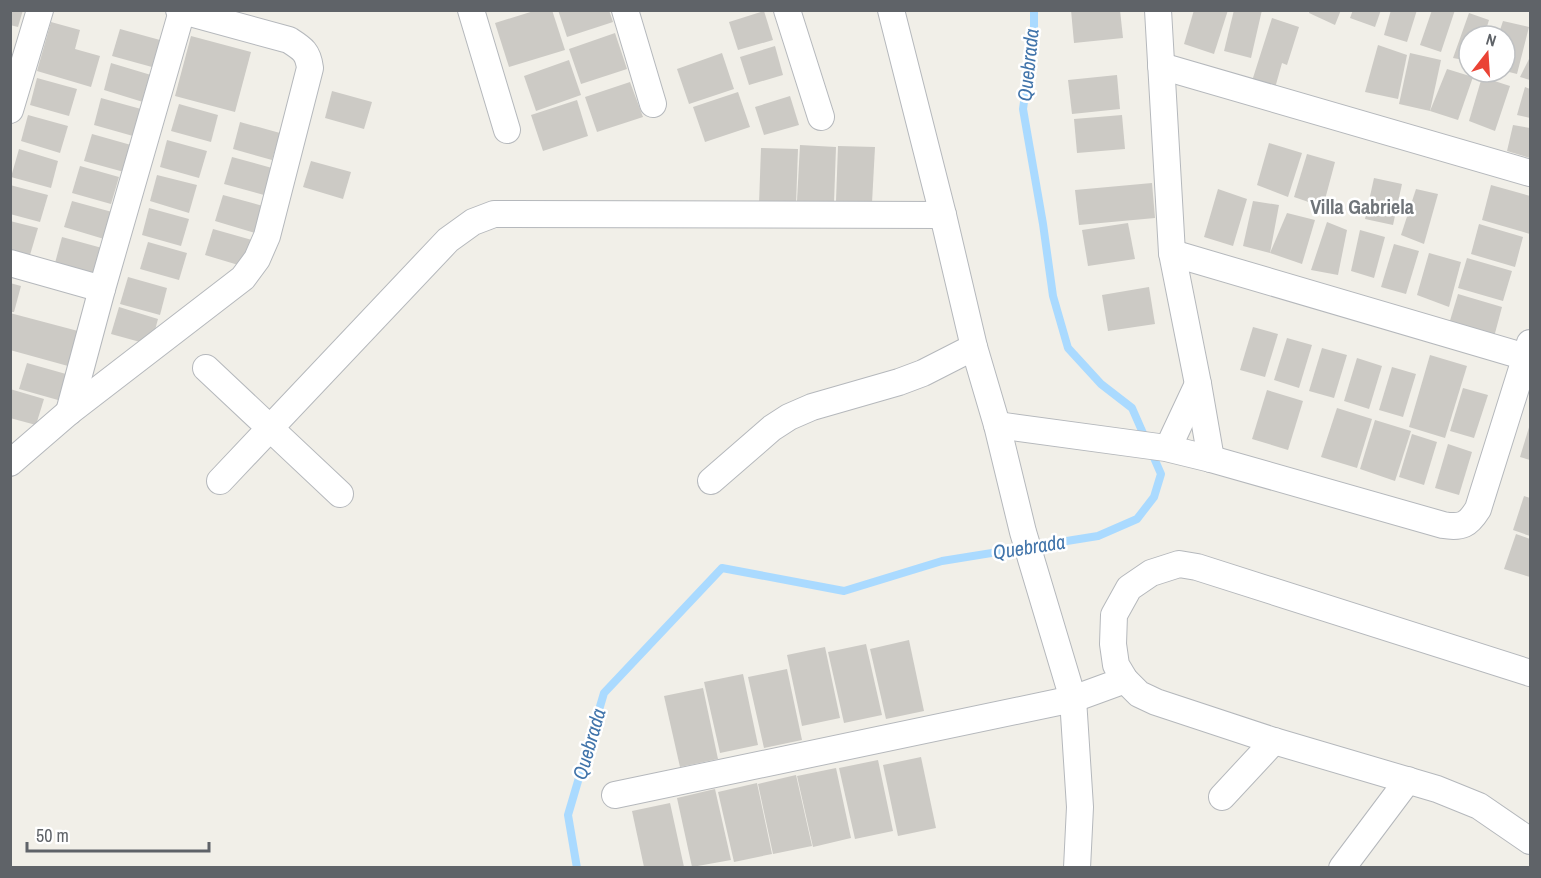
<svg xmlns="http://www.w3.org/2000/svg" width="1541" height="878" viewBox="0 0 1541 878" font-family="'Archivo Narrow',sans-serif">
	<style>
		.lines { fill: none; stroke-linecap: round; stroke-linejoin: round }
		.stream { stroke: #aadaff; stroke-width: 8 }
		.building { fill: #cccac5 }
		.minor-casing { stroke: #b5b8bc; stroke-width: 28 }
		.minor { stroke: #fff; stroke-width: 26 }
		.labels { text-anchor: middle; stroke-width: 5; stroke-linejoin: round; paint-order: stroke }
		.water-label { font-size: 20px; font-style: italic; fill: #4174aa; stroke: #fff }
		.neighbourhood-label { font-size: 20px; font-weight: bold; fill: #70757a; stroke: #fff }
	</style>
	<rect width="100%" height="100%" fill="#f1efe8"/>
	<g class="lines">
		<!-- stream -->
		<g class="stream">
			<polyline points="1034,10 1034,29 1023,109 1043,224 1053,296 1068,348 1101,384 1132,408 1146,440"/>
			<polyline points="577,868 568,815 604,693 722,568 844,591 942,561 1098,536 1137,519 1154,497 1161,474 1151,451"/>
		</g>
	</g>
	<!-- building -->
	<g class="building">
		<polygon points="10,10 23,10 18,27 10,25"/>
		<polygon points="537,10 552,10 565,50 509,67 495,23"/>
		<polygon points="558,10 609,10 613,22 567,37"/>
		<polygon points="1071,10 1120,10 1123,38 1074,43"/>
		<polygon points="1194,10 1228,10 1214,54 1184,44"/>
		<polygon points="1234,10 1262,10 1251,58 1224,51"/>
		<polygon points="1310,10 1341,10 1335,25 1309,13"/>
		<polygon points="1353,10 1381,10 1375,27 1350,18"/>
		<polygon points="1391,10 1417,10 1407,42 1384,35"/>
		<polygon points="1432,10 1455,10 1441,52 1420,45"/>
		<polygon points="764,11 773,40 738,50 729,22"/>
		<polygon points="1469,13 1489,20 1484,36 1469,36 1469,61 1453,58"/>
		<polygon points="1272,18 1299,27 1287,65 1282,63 1275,88 1252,81"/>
		<polygon points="1503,21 1529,27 1517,74 1505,71 1505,36 1498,36"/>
		<polygon points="51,22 80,30 75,49 100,56 91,87 37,71"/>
		<polygon points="120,29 160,40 152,67 112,56"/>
		<polygon points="615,33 627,69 581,84 569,49"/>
		<polygon points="191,36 251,52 235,112 175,96"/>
		<polygon points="1378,45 1407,55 1398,99 1365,92"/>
		<polygon points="775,46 783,75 749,85 740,57"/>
		<polygon points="722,53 734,89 689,104 677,69"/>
		<polygon points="1410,53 1441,60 1430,111 1399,104"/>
		<polygon points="1530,57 1530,80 1520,77"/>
		<polygon points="569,60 581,95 536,111 524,76"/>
		<polygon points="111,63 151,75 143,102 104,90"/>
		<polygon points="1447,69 1473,77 1458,120 1430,111"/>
		<polygon points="1117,75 1120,109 1072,114 1068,80"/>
		<polygon points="1482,77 1510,86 1495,131 1469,121"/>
		<polygon points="37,78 77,89 69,116 30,105"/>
		<polygon points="630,82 643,117 597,132 585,97"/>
		<polygon points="1525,87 1530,89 1530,118 1517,115"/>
		<polygon points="332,91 372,102 364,129 325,118"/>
		<polygon points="738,92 750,127 705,142 693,107"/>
		<polygon points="790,96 799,125 764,135 755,107"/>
		<polygon points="101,98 141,109 133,136 94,125"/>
		<polygon points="577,100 588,136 543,151 531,115"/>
		<polygon points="179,104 218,115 211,142 171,131"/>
		<polygon points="28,115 68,126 60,153 21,141"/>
		<polygon points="1122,115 1125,149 1077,153 1074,119"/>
		<polygon points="240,122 280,133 272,160 233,149"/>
		<polygon points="1513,125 1530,128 1530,158 1507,151"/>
		<polygon points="92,134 131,145 124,172 84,161"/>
		<polygon points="167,140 207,151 199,178 160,167"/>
		<polygon points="1269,143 1302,153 1288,197 1257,185"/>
		<polygon points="800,145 836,147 834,203 797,201"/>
		<polygon points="838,146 875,147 872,203 836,201"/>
		<polygon points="761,148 798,149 796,205 759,204"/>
		<polygon points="19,149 58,161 51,188 11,177"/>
		<polygon points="1307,154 1335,162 1323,207 1294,197"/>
		<polygon points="232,157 272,168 264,195 224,184"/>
		<polygon points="311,161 351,172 343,199 303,187"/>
		<polygon points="80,166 119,177 111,204 72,193"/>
		<polygon points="157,175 197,185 189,213 150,201"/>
		<polygon points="1374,178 1402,184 1393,225 1365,219"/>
		<polygon points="1152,183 1155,218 1079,225 1075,190"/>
		<polygon points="10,185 48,195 40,222 10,214"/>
		<polygon points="1491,185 1530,196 1530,234 1482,220"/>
		<polygon points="1218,189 1247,199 1233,246 1204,237"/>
		<polygon points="1416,189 1438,194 1424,244 1401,235"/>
		<polygon points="223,195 263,206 255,233 215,221"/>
		<polygon points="72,201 112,212 104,239 64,227"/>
		<polygon points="1253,201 1279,205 1270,253 1243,246"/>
		<polygon points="149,208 189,219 181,246 142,235"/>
		<polygon points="1287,213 1315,220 1302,264 1270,253"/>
		<polygon points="10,221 38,228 30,255 10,250"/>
		<polygon points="1327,222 1347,230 1338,275 1311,270"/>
		<polygon points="1128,223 1135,259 1088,266 1082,230"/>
		<polygon points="1479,224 1523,237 1515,267 1471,254"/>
		<polygon points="213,229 252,240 245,267 205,255"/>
		<polygon points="1360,230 1385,237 1374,278 1351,271"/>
		<polygon points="62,237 102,248 94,275 55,263"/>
		<polygon points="148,242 187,253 179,280 140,269"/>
		<polygon points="1394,244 1419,251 1406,294 1381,287"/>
		<polygon points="1429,253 1461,262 1449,307 1417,295"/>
		<polygon points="1467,258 1512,271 1503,301 1458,288"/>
		<polygon points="128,277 167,288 160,315 120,304"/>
		<polygon points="10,283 21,286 14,312 10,312"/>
		<polygon points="1149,287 1155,324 1108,331 1102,295"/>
		<polygon points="1458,294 1502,307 1494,337 1449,324"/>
		<polygon points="119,307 158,319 151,345 111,334"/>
		<polygon points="10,313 78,331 68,366 10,350"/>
		<polygon points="1253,327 1278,334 1265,377 1240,370"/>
		<polygon points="1287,338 1312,345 1299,388 1274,380"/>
		<polygon points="1322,348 1347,355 1334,398 1309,391"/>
		<polygon points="1430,355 1467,366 1445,438 1409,427"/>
		<polygon points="1357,358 1382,366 1369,409 1344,401"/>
		<polygon points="27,363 66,374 58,400 19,389"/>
		<polygon points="1392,367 1416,374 1403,417 1379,410"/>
		<polygon points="1463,388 1488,395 1474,438 1450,431"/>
		<polygon points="10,389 44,399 36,425 10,418"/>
		<polygon points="1267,390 1303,401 1288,450 1252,439"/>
		<polygon points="1337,408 1372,419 1357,468 1321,457"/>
		<polygon points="1375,420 1411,431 1395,481 1360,469"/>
		<polygon points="1530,424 1530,460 1520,457"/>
		<polygon points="1412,434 1437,442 1424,485 1399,477"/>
		<polygon points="1448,444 1472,452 1459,495 1435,488"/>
		<polygon points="1524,496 1530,498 1530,536 1513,530"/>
		<polygon points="1516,534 1530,539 1530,577 1504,569"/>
		<polygon points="909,640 924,711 886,719 870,649"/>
		<polygon points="866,644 882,715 844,723 828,652"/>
		<polygon points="825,647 840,718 802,726 787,655"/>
		<polygon points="787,669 802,740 764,748 748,677"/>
		<polygon points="743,674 758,745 720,753 704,682"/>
		<polygon points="703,688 718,759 680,767 664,696"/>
		<polygon points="921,757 936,828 898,836 883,765"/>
		<polygon points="878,760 893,831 855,839 839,768"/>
		<polygon points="836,768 851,838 813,847 797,776"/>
		<polygon points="796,775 812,846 773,854 758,784"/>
		<polygon points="757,783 772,854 734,862 718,792"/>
		<polygon points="715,789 731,860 692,867 677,798"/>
		<polygon points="670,803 684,867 644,867 632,811"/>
	</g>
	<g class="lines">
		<!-- minor casing -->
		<g class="minor-casing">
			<g id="minor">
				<polyline points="471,10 507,130"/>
				<polyline points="625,10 653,104"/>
				<polyline points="787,10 821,117"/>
				<polyline points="891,10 943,215 974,347 997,425 1023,532 1073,699 1080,807 1077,868"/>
				<polyline points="1158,10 1172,253 1198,384 1211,459"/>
				<polyline points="1161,66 1530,173"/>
				<polyline points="10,110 40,10"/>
				<polyline points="1172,253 1526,357"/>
				<polyline points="10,263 102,289"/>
				<polyline points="206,368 340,494"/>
				<polyline points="69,412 102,289 182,11"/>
				<path d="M 997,425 L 1166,448 L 1211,459 L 1443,525 C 1462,528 1468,525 1478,509 L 1530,343"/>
				<polyline points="1168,448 1198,384"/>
				<path d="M 10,463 L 69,412 L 243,278 L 257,259 L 267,236 L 310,68 C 308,52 303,49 289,40 L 179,10"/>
				<polyline points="220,481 448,240 473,222 494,214 943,215"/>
				<polyline points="711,481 772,428 789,417 812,407 899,382 923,373 974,347"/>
				<polyline points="1530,673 1197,567 1179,564 1151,573 1129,588 1114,615 1113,644 1116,665 1125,680 1139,694 1156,702 1274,741 1437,789 1479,806 1530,841"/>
				<polyline points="615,795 1073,699 1125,680"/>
				<polyline points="1222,797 1274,741"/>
				<polyline points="1342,868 1408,780"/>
			</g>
		</g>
		<!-- minor -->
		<use href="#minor" class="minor"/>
	</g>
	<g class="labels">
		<!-- water labels -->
		<g class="water-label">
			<text transform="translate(1028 65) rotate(-84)" y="7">Quebrada</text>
			<text transform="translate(1029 547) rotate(-9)" y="7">Quebrada</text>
			<text transform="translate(589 744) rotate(-74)" y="7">Quebrada</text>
		</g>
		<!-- neighbourhood labels -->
		<g class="neighbourhood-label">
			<text x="1362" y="214">Villa Gabriela</text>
		</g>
	</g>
	<!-- border -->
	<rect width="1541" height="878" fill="none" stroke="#5f6368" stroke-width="24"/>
	<!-- north arrow -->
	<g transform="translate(1487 54) rotate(17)"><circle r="28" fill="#ffffff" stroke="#bfc1c3" stroke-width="1.5"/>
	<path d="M0-4.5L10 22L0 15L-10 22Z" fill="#ea4335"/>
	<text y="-9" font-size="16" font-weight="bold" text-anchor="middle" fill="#5f6368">N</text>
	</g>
	<!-- scale -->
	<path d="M27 842v9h182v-9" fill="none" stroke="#5f6368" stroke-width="3"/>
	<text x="36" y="842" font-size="18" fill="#5f6368" stroke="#ffffff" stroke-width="4.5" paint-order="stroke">50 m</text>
</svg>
